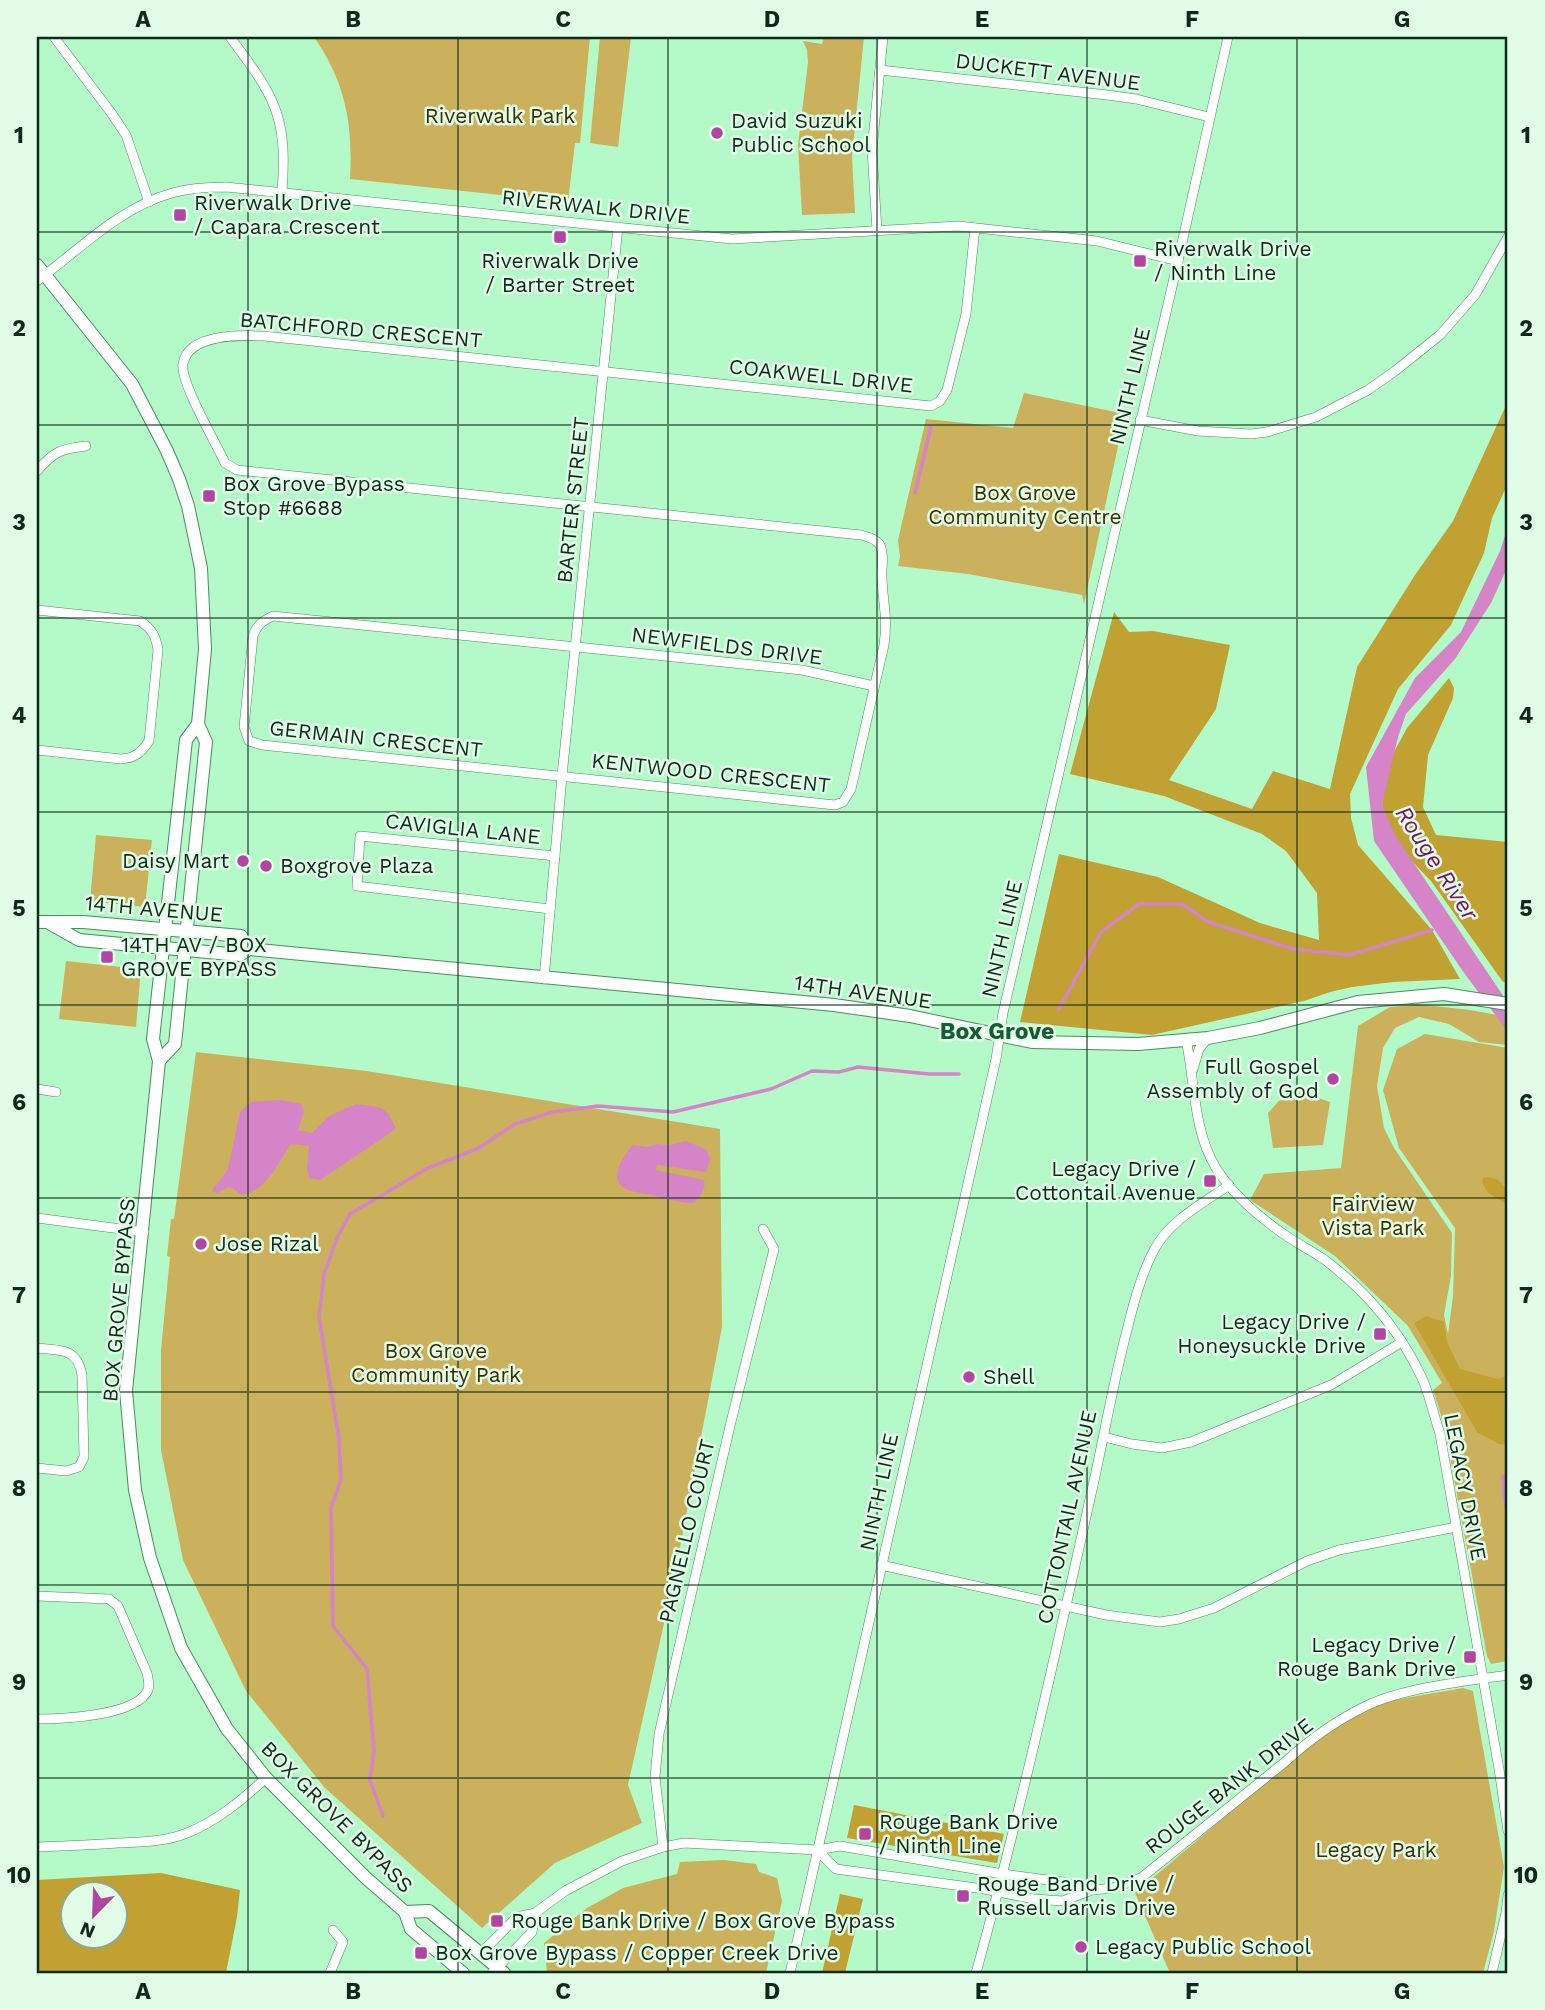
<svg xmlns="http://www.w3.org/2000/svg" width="1545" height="2010" viewBox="0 0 1545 2010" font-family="'Work Sans',sans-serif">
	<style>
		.green { fill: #cbb15b }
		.forest { fill: #c0a131; fill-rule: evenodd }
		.water { fill: #d584c8 }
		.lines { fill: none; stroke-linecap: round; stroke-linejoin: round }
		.stream { stroke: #d584c8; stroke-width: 3.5 }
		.street-casing { stroke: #498c5f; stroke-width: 10 }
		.secondary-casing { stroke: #498c5f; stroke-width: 14 }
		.street { stroke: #fff; stroke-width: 9 }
		.secondary { stroke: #fff; stroke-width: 12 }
		.grid { fill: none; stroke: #0e2a18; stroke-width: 2; stroke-opacity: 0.55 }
		.poi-dot { fill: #b245a4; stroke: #e1fce7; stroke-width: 2.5 }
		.labels { text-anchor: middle; stroke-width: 5; stroke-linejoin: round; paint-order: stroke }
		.street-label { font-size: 21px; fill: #0e2a18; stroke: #e1fce7 }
		.park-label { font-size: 21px; fill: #3a2e00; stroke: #e1fce7 }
		.poi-label { font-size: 21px; fill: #0e2a18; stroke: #e1fce7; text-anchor: start }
		.water-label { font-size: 23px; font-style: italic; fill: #74136a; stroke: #e1fce7 }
		.neighbourhood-label { font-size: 23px; font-weight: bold; fill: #165d33; stroke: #e1fce7 }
		.neatline { fill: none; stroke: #0e2a18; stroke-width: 2.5 }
		.grid-label { font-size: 23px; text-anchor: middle; font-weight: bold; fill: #0e2a18 }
	</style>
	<rect width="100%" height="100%" fill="#b4fac8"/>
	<!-- green -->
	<g class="green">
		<path d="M 314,37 L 590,37 L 580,143 L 575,143 L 568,202 L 350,179 C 353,125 346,83 314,37 Z"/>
		<polygon points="600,37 631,37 618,147 590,143"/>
		<polygon points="824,37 864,37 852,157 855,213 802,215 798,145 808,62 807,50 803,41 822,44"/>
		<polygon points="1024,393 1125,414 1084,604 1082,595 968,574 898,566 900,557 898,540 926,419 1013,428"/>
		<polygon points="96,835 152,840 145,907 90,901"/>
		<polygon points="66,961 141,969 136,1027 59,1019"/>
		<polygon points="1417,1004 1470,1010 1508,1017 1508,1045 1479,1042 1449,1024 1419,1017 1395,1028 1383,1048 1377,1086 1384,1128 1394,1148 1452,1233 1451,1276 1444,1315 1448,1334 1453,1296 1455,1228 1399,1148 1383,1090 1397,1049 1425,1034 1508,1048 1508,1661 1491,1664 1487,1656 1444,1425 1433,1390 1442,1383 1408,1326 1335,1256 1250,1200 1264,1174 1341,1168 1358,1026 1390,1007"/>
		<polygon points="196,1052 367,1071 720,1129 722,1327 675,1574 628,1785 642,1823 555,1863 482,1928 325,1788 246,1691 183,1560 161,1450 161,1350 170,1257 167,1256 171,1219 174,1219"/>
		<polygon points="1301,1092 1330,1102 1323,1145 1273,1148 1268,1113 1279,1101"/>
		<path d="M 1463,1688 L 1473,1691 L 1504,1867 L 1494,1931 L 1483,1973 L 1170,1973 L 1135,1893 L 1307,1747 C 1325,1735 1342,1721 1362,1711 C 1389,1698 1433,1694 1463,1688 Z"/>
		<polygon points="724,1860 756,1864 759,1872 777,1878 782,1901 766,1973 547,1973 544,1943 587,1908 623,1888 677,1874 680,1862"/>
	</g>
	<!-- forest -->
	<g class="forest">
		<polygon points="1508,401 1508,483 1492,518 1484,553 1451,625 1398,689 1350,794 1351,818 1358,845 1432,930 1460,979 1393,982 1352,987 1330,992 1304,1001 1152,1035 1020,1022 1059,854 1158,877 1260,923 1319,940 1317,893 1286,851 1262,834 1164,796 1070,774 1114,612 1129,632 1153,631 1230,645 1216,709 1169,780 1252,809 1273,771 1330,789 1357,667 1415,575 1453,521"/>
		<polygon points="1449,678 1454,688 1453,698 1428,755 1423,807 1436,835 1508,842 1508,982 1503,982 1431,881 1407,856 1391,829 1382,805 1388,763 1407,728"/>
		<polygon points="1487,1177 1497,1179 1508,1190 1508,1205 1488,1193 1482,1182 1483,1178"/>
		<polygon points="1426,1316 1444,1322 1447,1342 1460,1369 1498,1379 1504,1377 1508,1372 1508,1445 1499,1444 1477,1432 1414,1323"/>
		<polygon points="854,1805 1004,1834 997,1863 847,1838"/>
		<path d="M 161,1873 L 240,1890 L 237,1917 L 226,1973 L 37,1973 L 37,1880 ZM 74,1895 L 116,1895 L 116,1937 L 74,1937 Z"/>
		<polygon points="840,1894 863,1899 845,1973 822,1973"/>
	</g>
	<!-- water -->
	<g class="water">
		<polygon points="1508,526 1508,566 1491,603 1455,659 1406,714 1398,737 1382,805 1395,835 1508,1003 1508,1032 1462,970 1374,841 1366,767 1415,678 1461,632 1500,551"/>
		<path d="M 280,1100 L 301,1104 L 304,1111 L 298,1130 L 312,1133 L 329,1116 L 356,1104 L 379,1107 L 389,1114 L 396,1129 L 320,1180 L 309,1178 L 307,1168 L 309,1146 L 291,1144 C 278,1163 266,1192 241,1195 L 234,1189 L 228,1187 L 217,1193 L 212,1191 C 217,1182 224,1178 228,1168 L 240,1112 L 251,1102 Z"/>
		<path d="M 686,1141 L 706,1149 L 710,1159 L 706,1172 L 657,1165 L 656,1170 L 704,1180 C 706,1190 701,1196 694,1203 C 679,1203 666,1199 651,1195 C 643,1193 630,1192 624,1188 C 608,1178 624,1155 633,1145 L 648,1147 L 657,1144 L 668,1145 Z"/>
		<polygon points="1508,1472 1508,1520 1503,1501 1501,1476"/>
	</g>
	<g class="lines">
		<!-- stream -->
		<g class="stream">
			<polyline points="915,493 931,427"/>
			<polyline points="1059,1009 1101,932 1139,904 1182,904 1208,922 1294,949 1349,955 1432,930"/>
			<polyline points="383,1816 370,1780 374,1751 367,1669 333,1626 331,1508 341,1479 339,1439 319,1317 324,1274 338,1236 350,1214 428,1168 479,1148 515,1124 553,1112 598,1106 673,1112 771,1089 812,1071 839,1072 858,1067 929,1074 959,1074"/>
		</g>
		<!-- street casing -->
		<g class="street-casing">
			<g id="street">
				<polyline points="54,37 112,114 126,135 149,202"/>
				<path d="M 230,37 C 274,96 288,115 282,191"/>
				<polyline points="880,70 1107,95 1136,99 1209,117"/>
				<polyline points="877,230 872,150 883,37"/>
				<path d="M 37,281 C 80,249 119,208 172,193 C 190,188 208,187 226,187 L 732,239 L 958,226 L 1097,241 L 1178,261"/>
				<polyline points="1140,420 1198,431 1251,434 1267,432 1316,417 1368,390 1395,371 1440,335 1475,295 1508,237"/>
				<path d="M 37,471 C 54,451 61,449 86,446"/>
				<path d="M 37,610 L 140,621 C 152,629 156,636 158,650 L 149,741 C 141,753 135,758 121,759 L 37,750"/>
				<path d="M 874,686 L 802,670 L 273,616 C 262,621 257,625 253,636 L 244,727 L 249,741 L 262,745 L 835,805 L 843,802 L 851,789 L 884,645 C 888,618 883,604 882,578 C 881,568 885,555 880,545 C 876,539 869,537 861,535 L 237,470 L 225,463 C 216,443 180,382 183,364 C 188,333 242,335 264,336 L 931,406 L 940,401 L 947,390 L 966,314 L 975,228"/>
				<polyline points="550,909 357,886 360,836 555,856"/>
				<polyline points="544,979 562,776 618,227"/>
				<path d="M 1186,1039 C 1195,1082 1193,1130 1216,1168 C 1233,1195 1259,1217 1285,1235 C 1298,1244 1312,1251 1325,1260 C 1366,1291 1400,1331 1422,1378 C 1430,1396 1434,1416 1440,1434 L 1499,1769 L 1508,1831"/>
				<polyline points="1193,1069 1199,1049 1208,1038"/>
				<polyline points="37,1089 56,1092"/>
				<polyline points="37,1218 144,1232"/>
				<path d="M 37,1348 C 61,1351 77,1347 82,1375 L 84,1457 L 79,1467 L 66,1471 L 37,1468"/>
				<polyline points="1104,1437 1132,1444 1162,1448 1191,1442 1331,1385 1402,1342"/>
				<polyline points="881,1565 1106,1615 1160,1622 1179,1619 1214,1608 1307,1561 1339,1550 1456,1527"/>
				<path d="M 37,1596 L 109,1599 L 118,1606 L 147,1673 C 148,1679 150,1684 148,1690 C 137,1716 62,1719 37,1719"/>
				<path d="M 37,1847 C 64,1846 91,1845 118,1843 C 141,1842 165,1842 187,1833 C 217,1821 242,1800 266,1778"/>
				<polyline points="663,1847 655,1777 659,1734 730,1426 774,1249 763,1229"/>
				<path d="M 817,1850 L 836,1869 L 984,1889 L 1034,1899 L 1063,1901 L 1092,1890 L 1113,1888 L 1141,1878 L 1285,1762 C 1309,1740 1337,1720 1366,1706 C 1403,1688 1466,1681 1508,1675"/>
				<polyline points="480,1954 517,1917 535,1913 565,1891 622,1861 663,1847 684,1843 817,1850 840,1846 1003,1874 1063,1882 1092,1890"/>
				<polyline points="330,1973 343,1942 333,1930"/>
				<polyline points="492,1973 532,1932 535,1913"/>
				<polyline points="790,1973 996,1059 1003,1013 1178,261 1228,37"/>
				<path d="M 976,1973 C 1020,1814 1056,1651 1092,1490 C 1104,1437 1113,1383 1127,1330 C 1134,1302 1141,1275 1154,1250 C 1170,1220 1202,1204 1229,1185"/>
				<polyline points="1492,1973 1506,1913 1508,1895"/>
			</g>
		</g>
		<!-- secondary casing -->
		<g class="secondary-casing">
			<g id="secondary">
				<polyline points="37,265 132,384 167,451 179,479 188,506 201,568 205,649 198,724 206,742 175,1044 159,1061"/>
				<polyline points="198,724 186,740 153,1039 159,1061 126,1391 135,1490 150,1558 181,1648 227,1729 266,1778 366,1878 405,1912 411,1929 463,1973"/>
				<polyline points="37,922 83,922 241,936 249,949"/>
				<polyline points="49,923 79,940 240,955 249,949 834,1005 910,1016 1032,1042 1138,1044 1208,1038 1260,1028 1358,1002 1444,994 1508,1004"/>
				<polyline points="405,1912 429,1911 504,1973"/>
			</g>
		</g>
		<!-- street -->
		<use href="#street" class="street"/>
		<!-- secondary -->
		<use href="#secondary" class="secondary"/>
	</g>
	<!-- grid -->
	<path class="grid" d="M 248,37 L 248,1973M 458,37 L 458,1973M 668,37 L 668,1973M 877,37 L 877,1973M 1087,37 L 1087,1973M 1297,37 L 1297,1973M 37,232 L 1508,232M 37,425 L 1508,425M 37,618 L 1508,618M 37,812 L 1508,812M 37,1005 L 1508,1005M 37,1198 L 1508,1198M 37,1392 L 1508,1392M 37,1585 L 1508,1585M 37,1778 L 1508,1778"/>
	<!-- markers -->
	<g class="poi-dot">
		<circle cx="717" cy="133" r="7"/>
		<rect x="173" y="208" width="14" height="14" rx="3.5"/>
		<rect x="553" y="230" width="14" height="14" rx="3.5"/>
		<rect x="1133" y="254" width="14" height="14" rx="3.5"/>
		<rect x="202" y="489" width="14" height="14" rx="3.5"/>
		<circle cx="243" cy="861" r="7"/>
		<circle cx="266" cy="866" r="7"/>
		<rect x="100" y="950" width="14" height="14" rx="3.5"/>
		<circle cx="1333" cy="1079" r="7"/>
		<rect x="1203" y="1174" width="14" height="14" rx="3.5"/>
		<circle cx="201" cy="1244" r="7"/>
		<rect x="1373" y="1327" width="14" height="14" rx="3.5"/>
		<circle cx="969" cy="1377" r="7"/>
		<rect x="1463" y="1650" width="14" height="14" rx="3.5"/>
		<rect x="858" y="1827" width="14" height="14" rx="3.5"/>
		<rect x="956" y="1889" width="14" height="14" rx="3.5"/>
		<rect x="490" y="1914" width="14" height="14" rx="3.5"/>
		<circle cx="1081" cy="1947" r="7"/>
		<rect x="414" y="1946" width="14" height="14" rx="3.5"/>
	</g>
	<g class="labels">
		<!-- street labels -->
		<g class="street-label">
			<text transform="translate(1048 72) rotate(7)" y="7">DUCKETT AVENUE</text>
			<text transform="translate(596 207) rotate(6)" y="7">RIVERWALK DRIVE</text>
			<text transform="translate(361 330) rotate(5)" y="7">BATCHFORD CRESCENT</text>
			<text transform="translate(821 376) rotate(6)" y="7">COAKWELL DRIVE</text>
			<text transform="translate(1130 386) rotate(-77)" y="7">NINTH LINE</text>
			<text transform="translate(573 500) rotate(-84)" y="7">BARTER STREET</text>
			<text transform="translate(727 646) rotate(7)" y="7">NEWFIELDS DRIVE</text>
			<text transform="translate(376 739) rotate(6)" y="7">GERMAIN CRESCENT</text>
			<text transform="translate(711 773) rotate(6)" y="7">KENTWOOD CRESCENT</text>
			<text transform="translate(463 829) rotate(6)" y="7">CAVIGLIA LANE</text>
			<text transform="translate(154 909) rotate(5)" y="7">14TH AVENUE</text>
			<text transform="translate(1002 939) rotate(-77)" y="7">NINTH LINE</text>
			<text transform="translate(863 992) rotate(8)" y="7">14TH AVENUE</text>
			<text transform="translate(119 1300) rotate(-85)" y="7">BOX GROVE BYPASS</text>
			<text transform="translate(1465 1487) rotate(79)" y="7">LEGACY DRIVE</text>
			<text transform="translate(879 1492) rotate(-78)" y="7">NINTH LINE</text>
			<text transform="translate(1067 1517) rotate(-78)" y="7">COTTONTAIL AVENUE</text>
			<text transform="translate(687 1531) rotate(-77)" y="7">PAGNELLO COURT</text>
			<text transform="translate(1229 1786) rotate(-38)" y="7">ROUGE BANK DRIVE</text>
			<text transform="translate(337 1817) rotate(45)" y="7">BOX GROVE BYPASS</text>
		</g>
		<!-- park labels -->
		<g class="park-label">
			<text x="500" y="123">Riverwalk Park</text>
			<text x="1025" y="500">Box Grove<tspan x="1025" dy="24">Community Centre</tspan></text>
			<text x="1373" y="1211">Fairview<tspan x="1373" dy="24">Vista Park</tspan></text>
			<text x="436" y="1358">Box Grove<tspan x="436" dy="24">Community Park</tspan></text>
			<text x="1376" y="1857">Legacy Park</text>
		</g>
		<!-- poi labels -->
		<g class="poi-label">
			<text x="731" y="128">David Suzuki<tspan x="731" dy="24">Public School</tspan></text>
			<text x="194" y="210">Riverwalk Drive<tspan x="194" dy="24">/ Capara Crescent</tspan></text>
			<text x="1154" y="256">Riverwalk Drive<tspan x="1154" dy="24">/ Ninth Line</tspan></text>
			<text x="560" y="268" text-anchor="middle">Riverwalk Drive<tspan x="560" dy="24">/ Barter Street</tspan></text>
			<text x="223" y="491">Box Grove Bypass<tspan x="223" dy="24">Stop #6688</tspan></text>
			<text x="229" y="868" text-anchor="end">Daisy Mart</text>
			<text x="280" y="873">Boxgrove Plaza</text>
			<text x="121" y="952">14TH AV / BOX<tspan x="121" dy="24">GROVE BYPASS</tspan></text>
			<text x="1319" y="1074" text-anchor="end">Full Gospel<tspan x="1319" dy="24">Assembly of God</tspan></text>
			<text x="1196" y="1176" text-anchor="end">Legacy Drive /<tspan x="1196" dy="24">Cottontail Avenue</tspan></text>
			<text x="215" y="1251">Jose Rizal</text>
			<text x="1366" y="1329" text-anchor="end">Legacy Drive /<tspan x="1366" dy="24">Honeysuckle Drive</tspan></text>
			<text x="983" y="1384">Shell</text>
			<text x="1456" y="1652" text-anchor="end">Legacy Drive /<tspan x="1456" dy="24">Rouge Bank Drive</tspan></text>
			<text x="879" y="1829">Rouge Bank Drive<tspan x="879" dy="24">/ Ninth Line</tspan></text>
			<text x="977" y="1891">Rouge Band Drive /<tspan x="977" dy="24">Russell Jarvis Drive</tspan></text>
			<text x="511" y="1928">Rouge Bank Drive / Box Grove Bypass</text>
			<text x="1095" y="1954">Legacy Public School</text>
			<text x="435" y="1960">Box Grove Bypass / Copper Creek Drive</text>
		</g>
		<!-- water labels -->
		<g class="water-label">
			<text transform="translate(1437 863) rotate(57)" y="8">Rouge River</text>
		</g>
		<!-- neighbourhood labels -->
		<g class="neighbourhood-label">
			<text x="997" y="1039">Box Grove</text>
		</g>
	</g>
	<!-- border -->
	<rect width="1545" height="2010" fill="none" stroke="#e1fce7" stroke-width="77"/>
	<!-- north arrow -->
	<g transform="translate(94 1915) rotate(203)"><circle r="33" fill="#e1fce7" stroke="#8da894" stroke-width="2"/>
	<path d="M0-5L12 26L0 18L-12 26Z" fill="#b245a4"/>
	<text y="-10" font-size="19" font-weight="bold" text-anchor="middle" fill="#0e2a18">N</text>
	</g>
	<rect x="38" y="38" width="1468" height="1934" class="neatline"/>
	<g class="grid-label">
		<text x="143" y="27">A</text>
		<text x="353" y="27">B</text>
		<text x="563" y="27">C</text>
		<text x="772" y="27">D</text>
		<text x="982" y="27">E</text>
		<text x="1192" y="27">F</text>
		<text x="1402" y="27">G</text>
		<text x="19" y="143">1</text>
		<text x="1526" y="143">1</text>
		<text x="19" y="336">2</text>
		<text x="1526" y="336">2</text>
		<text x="19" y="530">3</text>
		<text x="1526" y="530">3</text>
		<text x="19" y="723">4</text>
		<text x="1526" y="723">4</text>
		<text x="19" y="916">5</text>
		<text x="1526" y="916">5</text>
		<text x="19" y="1110">6</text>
		<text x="1526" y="1110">6</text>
		<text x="19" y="1303">7</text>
		<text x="1526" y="1303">7</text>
		<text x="19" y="1496">8</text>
		<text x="1526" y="1496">8</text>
		<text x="19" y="1690">9</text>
		<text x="1526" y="1690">9</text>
		<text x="19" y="1883">10</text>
		<text x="1526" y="1883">10</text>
		<text x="143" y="1999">A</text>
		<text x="353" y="1999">B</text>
		<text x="563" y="1999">C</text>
		<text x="772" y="1999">D</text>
		<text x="982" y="1999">E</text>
		<text x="1192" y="1999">F</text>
		<text x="1402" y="1999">G</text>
	</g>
</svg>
